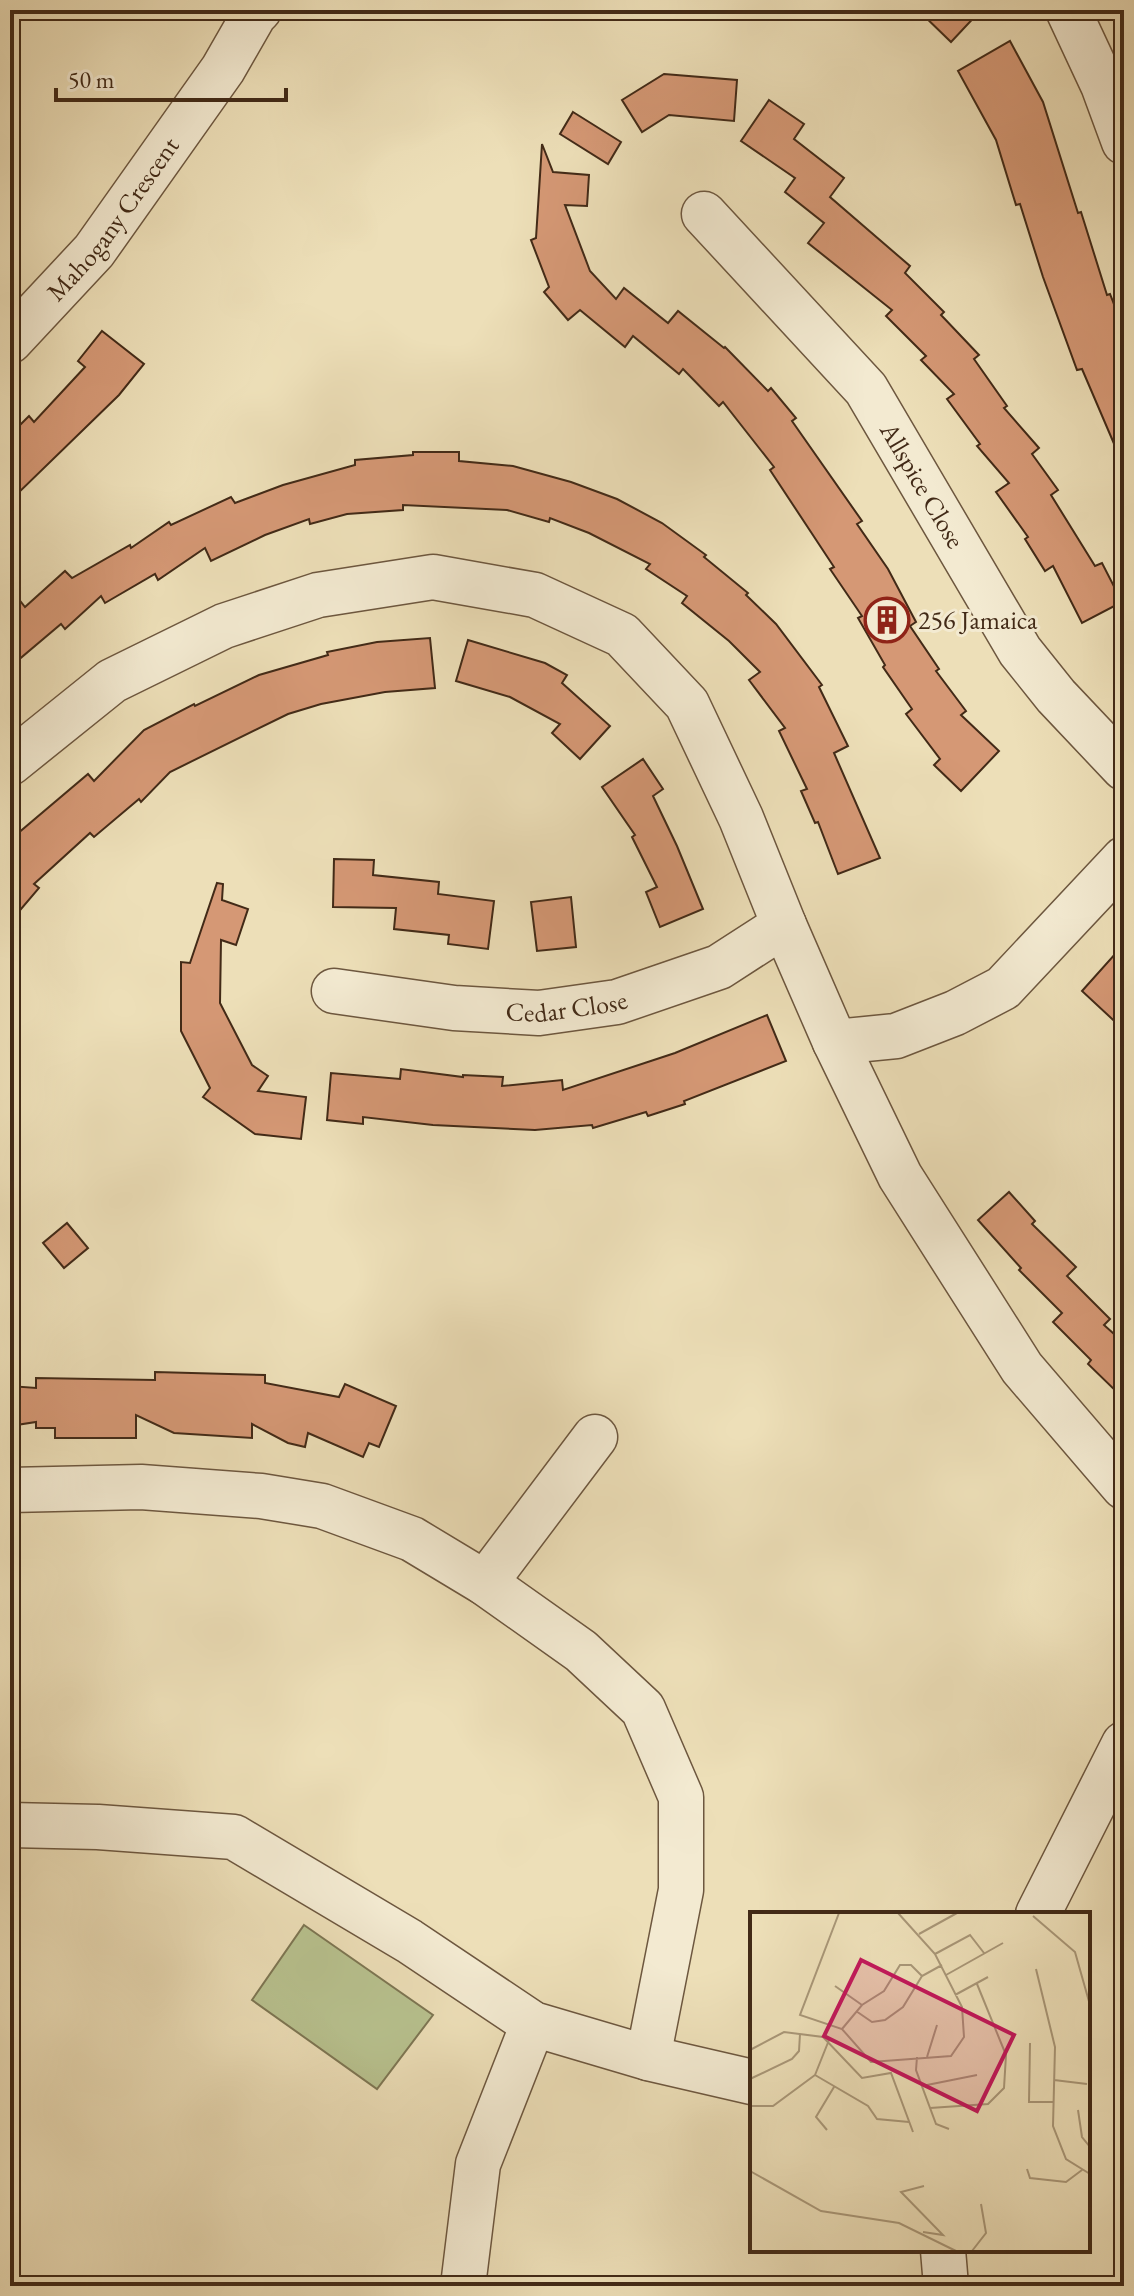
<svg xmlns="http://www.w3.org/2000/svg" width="1134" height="2296" viewBox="0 0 1134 2296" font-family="'EB Garamond',serif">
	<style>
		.green { fill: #b8c28f; stroke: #7d7653; stroke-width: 2 }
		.building { fill: #d59875; stroke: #422a17; stroke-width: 2 }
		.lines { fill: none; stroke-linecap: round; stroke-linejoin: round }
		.minor-casing { stroke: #6d573f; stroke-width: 47 }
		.minor { stroke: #f3ead1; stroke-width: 44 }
		.labels { text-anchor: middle; stroke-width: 6; stroke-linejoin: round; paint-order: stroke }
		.street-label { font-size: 26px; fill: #422a17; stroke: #f3ead1 }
		.poi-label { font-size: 26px; fill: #422a17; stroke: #f3ead1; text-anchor: start }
		.inset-road { fill: none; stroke: #a99778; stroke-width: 2 }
		.view { fill: #c2185b; fill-opacity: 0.15; stroke: #c2185b; stroke-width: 4 }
		.inset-edge { fill: none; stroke: #422a17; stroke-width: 4 }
	</style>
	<rect width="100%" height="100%" fill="#eddfb8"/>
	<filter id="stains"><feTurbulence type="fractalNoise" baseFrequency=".0025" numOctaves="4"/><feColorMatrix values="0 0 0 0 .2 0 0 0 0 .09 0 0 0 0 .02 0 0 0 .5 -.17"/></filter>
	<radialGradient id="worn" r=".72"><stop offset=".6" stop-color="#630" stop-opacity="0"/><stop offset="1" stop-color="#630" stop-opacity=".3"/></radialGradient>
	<!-- green -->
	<polygon class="green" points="304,1925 433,2015 377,2089 252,2000"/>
	<!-- building -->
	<g class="building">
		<polygon points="918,10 981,10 951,42"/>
		<polygon points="1010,41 1043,102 1078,213 1081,212 1107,295 1110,294 1124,330 1124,467 1082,369 1077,370 1043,277 1020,204 1016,205 996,140 958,71"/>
		<polygon points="664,74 737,80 734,121 669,115 642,132 622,100"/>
		<polygon points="769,100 804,124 794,139 844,178 830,197 910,266 905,273 944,312 941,315 979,355 974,359 1007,406 1004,408 1039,448 1032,454 1058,490 1051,495 1095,566 1102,563 1122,602 1082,623 1053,566 1045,571 1025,539 1028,537 996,492 1009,483 977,446 980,444 947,399 954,394 921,360 926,356 886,316 892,310 808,243 824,223 785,192 795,178 741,141"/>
		<polygon points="573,112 621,142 608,164 560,134"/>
		<polygon points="542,144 553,172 589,175 587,206 565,205 590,271 616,299 624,288 668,323 678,311 724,348 725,347 768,391 771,388 796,418 792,421 862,521 857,524 888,569 916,622 910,626 939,669 936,671 966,711 961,715 999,751 961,791 934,765 940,759 906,714 912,709 883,667 885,665 858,618 862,616 830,569 834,567 770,470 774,467 723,402 719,406 683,369 679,374 633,336 625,347 580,310 568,320 544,292 549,287 531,240 536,238"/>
		<polygon points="102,331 144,364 119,395 10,501 10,435 29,416 34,422 85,367 78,361"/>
		<polygon points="413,452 459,452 459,461 513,466 571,482 617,499 662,523 706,555 704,557 748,593 746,595 776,624 822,685 819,687 848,746 834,753 880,858 838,874 818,822 815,823 801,791 807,789 779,731 785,728 749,680 760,672 729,641 682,603 687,596 646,569 650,564 589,533 550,518 549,522 507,510 403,505 403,510 347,514 310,524 309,519 265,535 211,561 205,548 158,580 155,574 105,603 101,596 65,629 61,624 10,667 10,588 25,607 65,571 72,578 130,545 131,548 169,522 171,525 231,497 235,503 283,485 355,465 355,460 413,455"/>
		<polygon points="430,638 435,688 385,692 321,704 288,714 170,772 141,802 139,799 94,837 90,833 34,884 39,888 10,922 10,840 88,774 94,781 144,730 194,704 195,706 259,675 328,655 327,652 377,642"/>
		<polygon points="468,640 545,663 567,675 562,683 610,726 580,759 552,733 560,724 510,697 456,681"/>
		<polygon points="643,759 663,789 653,796 677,846 703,909 660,927 646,892 657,887 632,837 635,835 602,787"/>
		<polygon points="334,859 374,860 373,875 439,882 438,894 494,901 488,949 448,944 449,935 394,929 396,908 333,907"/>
		<polygon points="217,883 223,884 222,900 248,909 236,945 221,940 220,1003 252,1065 268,1076 258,1091 306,1097 301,1139 255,1134 203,1097 210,1088 181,1031 181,962 190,963"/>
		<polygon points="571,897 576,947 537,951 531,902"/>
		<polygon points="1124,944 1124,1030 1082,991"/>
		<polygon points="767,1015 786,1061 684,1101 685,1104 648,1116 646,1112 593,1128 592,1125 535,1130 433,1125 363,1117 363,1124 327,1120 331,1073 400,1079 401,1069 463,1077 463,1075 503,1077 502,1086 562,1080 563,1090 675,1053"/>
		<polygon points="1009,1192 1035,1221 1032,1224 1076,1267 1067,1276 1110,1319 1104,1325 1124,1343 1124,1399 1088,1364 1091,1360 1053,1322 1062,1313 1019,1270 1021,1268 978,1220"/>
		<polygon points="67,1223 88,1248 64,1268 43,1243"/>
		<polygon points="155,1372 265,1375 265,1383 339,1397 345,1384 396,1406 379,1447 369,1443 363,1457 308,1433 305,1447 288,1443 252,1424 252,1438 174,1433 136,1415 136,1438 55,1438 55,1428 36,1428 36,1422 10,1426 10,1386 36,1388 36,1378 155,1380"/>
	</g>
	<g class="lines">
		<!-- minor casing -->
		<g class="minor-casing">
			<g id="minor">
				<polyline points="1068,10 1103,85 1124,142"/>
				<path id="s1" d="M 704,214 L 866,389 L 1020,651 L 1056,696 L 1124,768"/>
				<path id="s2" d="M 10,341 L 94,251 L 223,69 L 254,15 L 259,10"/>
				<polyline points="10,763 112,681 224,626 318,595 433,577 535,595 622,635 687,704 741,818 784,925 835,1042 900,1176 1022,1368 1124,1487"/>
				<path id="s3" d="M 334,991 L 454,1008 L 539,1013 L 617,1002 L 719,967 L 784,925"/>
				<polyline points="835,1042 896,1036 955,1013 1003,988 1124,859"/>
				<polyline points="10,1490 141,1487 261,1496 322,1506 412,1539 485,1583 581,1651 643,1709 681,1797 681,1890 648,2058"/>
				<polyline points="485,1583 595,1437"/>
				<polyline points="10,1825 98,1827 234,1837 409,1941 533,2024 648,2058 752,2082"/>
				<polyline points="1038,1914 1124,1744"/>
				<polyline points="943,2250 946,2286"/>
				<polyline points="463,2286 478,2164 533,2024"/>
			</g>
		</g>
		<!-- minor -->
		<use href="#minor" class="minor"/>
	</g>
	<!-- icons -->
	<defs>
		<g id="building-ring" transform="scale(2.3)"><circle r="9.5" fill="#f3ead1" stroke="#8f2418" stroke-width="1.5"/><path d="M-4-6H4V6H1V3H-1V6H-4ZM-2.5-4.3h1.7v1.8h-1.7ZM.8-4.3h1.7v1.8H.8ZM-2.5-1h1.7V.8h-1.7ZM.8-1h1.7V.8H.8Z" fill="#8f2418"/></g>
	</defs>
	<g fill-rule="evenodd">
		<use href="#building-ring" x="887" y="620"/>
	</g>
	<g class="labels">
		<!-- street labels -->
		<g class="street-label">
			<text dy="9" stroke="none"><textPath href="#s2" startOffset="160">Mahogany Crescent</textPath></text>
			<text dy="9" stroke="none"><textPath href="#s1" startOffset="350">Allspice Close</textPath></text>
			<text dy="9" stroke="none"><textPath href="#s3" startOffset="234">Cedar Close</textPath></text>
		</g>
		<!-- poi labels -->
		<g class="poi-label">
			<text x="918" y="629">256 Jamaica</text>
		</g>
	</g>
	<!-- overview -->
	<g transform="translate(750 1912)">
		<rect width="340" height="340" fill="#eddfb8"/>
		<path class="inset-road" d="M 89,1 L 50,103 L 92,117 L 121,150 L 201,144 L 214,125 L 212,95 L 185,42 L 148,1M 283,4 L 325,40 L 340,93M 169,22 L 207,1M 185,42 L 220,23 L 234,41M 286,57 L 305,135 L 303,214 L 316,247 L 340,262M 196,63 L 253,31M 85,74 L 112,93M 205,83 L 238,65M 106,99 L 122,110 L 135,108 L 153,95 L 172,64 L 192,53M 92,117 L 112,93 L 134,79 L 150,53 L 161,53 L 172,64M 280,131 L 279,190 L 304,190M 0,138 L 34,120 L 73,125 L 112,166 L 141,161 L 163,220M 167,145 L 166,158 L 186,212 L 199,217M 177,145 L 187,113M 65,163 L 118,194 L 127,207 L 159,210M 65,163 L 79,128M 0,167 L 42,147 L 49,139 L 50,122M 304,168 L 337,172M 172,174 L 227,163M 0,194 L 23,194 L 65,163M 180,196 L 238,192 L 254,176 L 256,143 L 227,72M 328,198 L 332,225 L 340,235M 77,218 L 66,205 L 84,175M 277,257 L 280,266 L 316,270 L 332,258M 0,259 L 71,299 L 149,311 L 206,339M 173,320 L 193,323 L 151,280 L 174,274M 222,339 L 236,321 L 231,292"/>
		<path class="view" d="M 111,48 L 264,123 L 227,199 L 74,124 Z"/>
		<rect width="340" height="340" class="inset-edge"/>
	</g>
	<!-- margin -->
	<rect width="1134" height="2296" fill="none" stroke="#eddfb8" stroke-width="40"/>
	<rect x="12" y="12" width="1110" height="2272" fill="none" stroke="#422a17" stroke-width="4"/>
	<rect x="20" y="20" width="1094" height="2256" fill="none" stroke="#422a17" stroke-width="2"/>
	<!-- scale -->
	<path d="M56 88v12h230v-12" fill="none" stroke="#422a17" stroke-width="4"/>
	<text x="68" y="88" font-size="24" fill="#422a17" stroke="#f3ead1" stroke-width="6" paint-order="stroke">50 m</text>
	<rect width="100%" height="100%" filter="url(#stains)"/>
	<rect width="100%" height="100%" fill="url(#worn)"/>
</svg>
